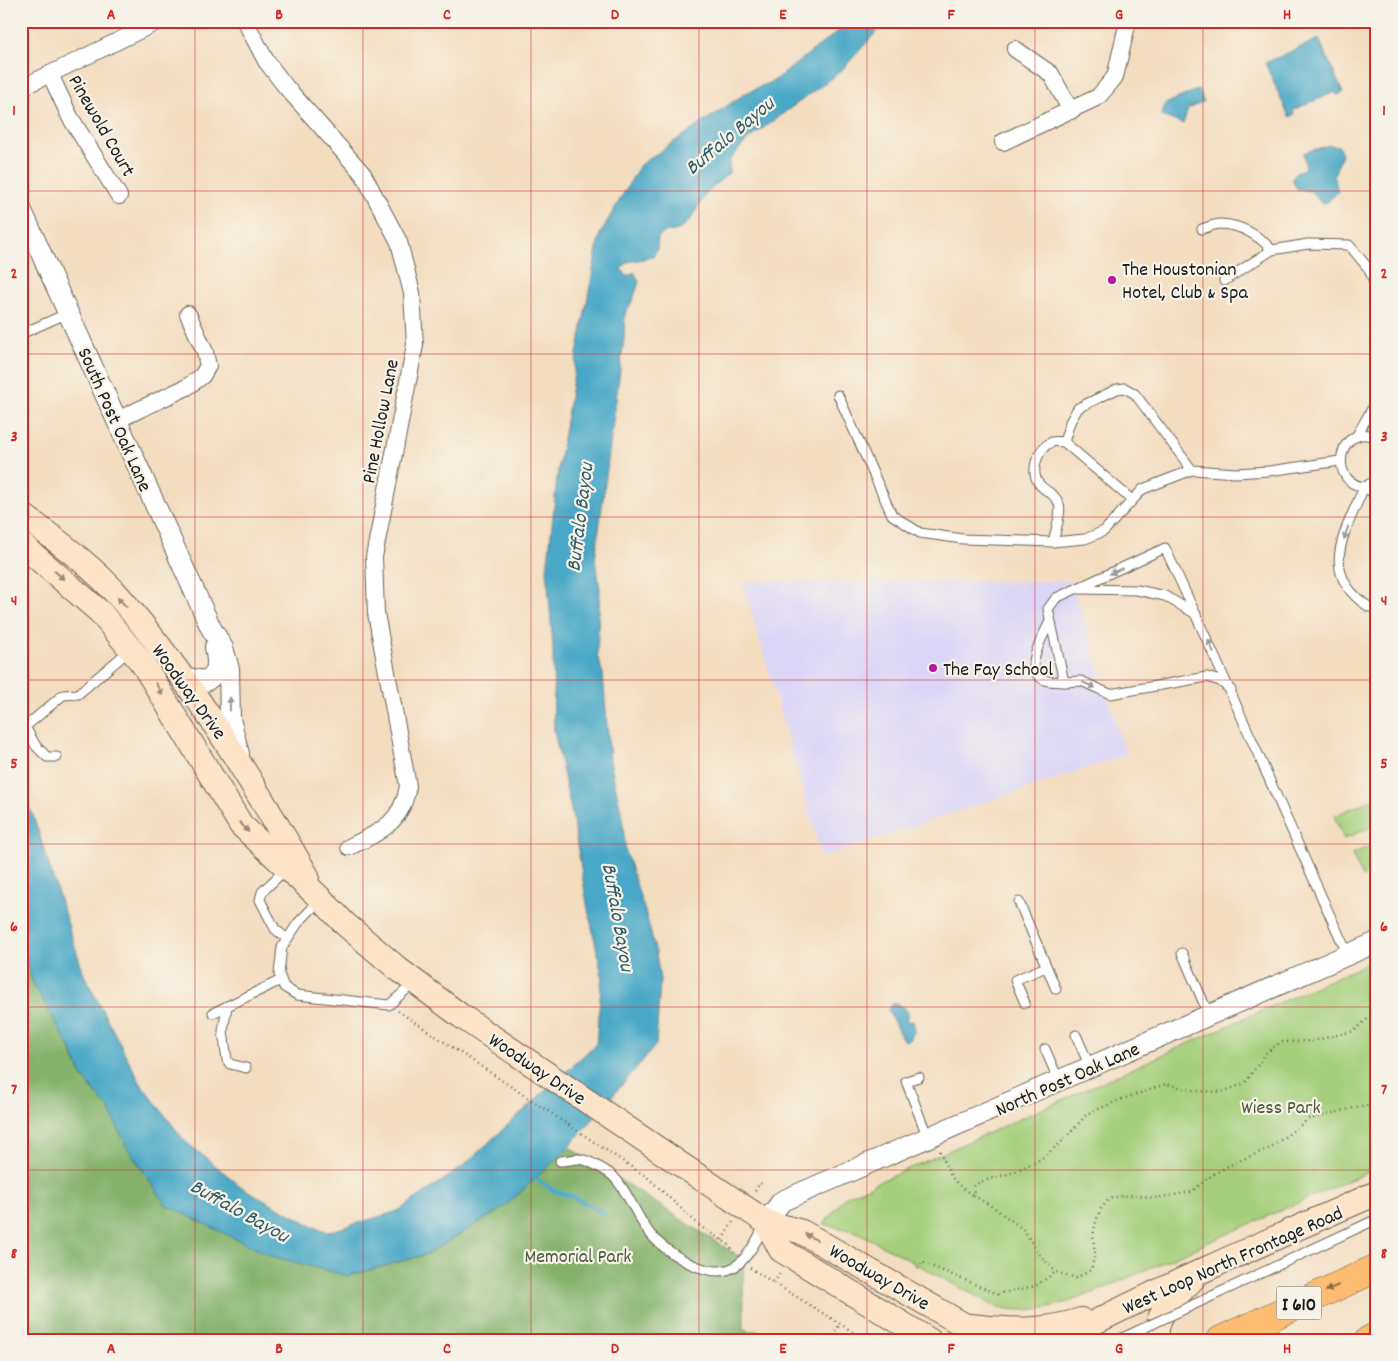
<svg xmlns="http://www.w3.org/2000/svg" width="1398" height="1361" viewBox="0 0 1398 1361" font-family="Dekko,sans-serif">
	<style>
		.built { fill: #dcd6f6 }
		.green { fill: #a5cf7b; stroke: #60764c }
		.forest { fill: #84b26b; stroke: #506744 }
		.water { fill: #48a8c7; stroke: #326272 }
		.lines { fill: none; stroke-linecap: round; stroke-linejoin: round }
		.stream { stroke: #48a8c7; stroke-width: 4.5 }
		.service-casing { stroke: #676055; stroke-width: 11 }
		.minor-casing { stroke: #676055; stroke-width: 18 }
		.tertiary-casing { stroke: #676055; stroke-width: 22 }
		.secondary-casing { stroke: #676055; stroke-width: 26 }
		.motorway-casing { stroke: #676055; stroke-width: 29 }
		.path { stroke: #676055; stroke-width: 2.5; stroke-dasharray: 1 4; stroke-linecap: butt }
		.service { stroke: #fff; stroke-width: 9 }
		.minor { stroke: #fff; stroke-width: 16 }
		.tertiary { stroke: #fff; stroke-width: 20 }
		.secondary { stroke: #fee4c6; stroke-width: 24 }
		.motorway { stroke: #fdbc70; stroke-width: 28 }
		.service-bridge-casing { stroke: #676055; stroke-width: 11; stroke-linecap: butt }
		.service-bridge { stroke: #fff; stroke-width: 9 }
		.oneway { fill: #999 }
		.oneway2 { fill: #988a7a }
		.oneway3 { fill: #8c6c46 }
		.grid { fill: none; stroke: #d62828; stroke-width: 1; stroke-opacity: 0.55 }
		.poi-dot { fill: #b5179e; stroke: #f7f3e8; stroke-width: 2 }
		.labels { text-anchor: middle; stroke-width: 4.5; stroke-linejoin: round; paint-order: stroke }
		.shield { fill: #f7f3e8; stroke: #5e5c59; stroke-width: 1 }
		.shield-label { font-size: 19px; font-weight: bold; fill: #1c1c1c }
		.street-label { font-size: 20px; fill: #1c1c1c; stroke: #f7f3e8 }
		.poi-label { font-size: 20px; fill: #1c1c1c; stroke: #f7f3e8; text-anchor: start }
		.park-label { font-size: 20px; fill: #4c5b3d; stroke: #f7f3e8 }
		.water-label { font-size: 21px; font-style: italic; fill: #305b69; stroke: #f7f3e8 }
		.neatline { fill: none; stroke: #d62828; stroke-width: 2 }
		.grid-label { font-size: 16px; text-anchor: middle; font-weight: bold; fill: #d62828 }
	</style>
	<rect width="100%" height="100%" fill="#f7f3e8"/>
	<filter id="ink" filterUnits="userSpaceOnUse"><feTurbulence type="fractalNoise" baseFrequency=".02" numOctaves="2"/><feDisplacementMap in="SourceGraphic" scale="10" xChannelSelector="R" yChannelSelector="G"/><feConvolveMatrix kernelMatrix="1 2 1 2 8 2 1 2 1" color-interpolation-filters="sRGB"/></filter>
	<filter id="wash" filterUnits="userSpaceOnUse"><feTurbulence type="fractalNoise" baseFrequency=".0096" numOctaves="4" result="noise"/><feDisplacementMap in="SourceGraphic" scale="20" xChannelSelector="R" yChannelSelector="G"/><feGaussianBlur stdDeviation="1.12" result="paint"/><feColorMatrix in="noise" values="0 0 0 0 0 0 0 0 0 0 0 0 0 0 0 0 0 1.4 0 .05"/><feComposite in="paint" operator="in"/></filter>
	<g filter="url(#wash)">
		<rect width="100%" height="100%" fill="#f3ddbf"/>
		<!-- built -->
		<polygon class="built" points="1071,581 1126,755 822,857 743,582"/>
		<!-- green -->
		<g class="green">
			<polygon points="1377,797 1377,824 1344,839 1334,816"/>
			<polygon points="1377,843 1377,871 1362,877 1352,854"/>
			<path d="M 1377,959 L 1377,1168 L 1098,1291 C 1060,1305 1037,1315 996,1307 L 857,1232 L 824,1224 L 845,1197 Z"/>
		</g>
		<!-- forest -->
		<polygon class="forest" points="21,940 32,981 70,1048 82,1076 109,1109 126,1145 166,1205 348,1276 427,1254 503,1208 569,1147 743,1259 744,1329 795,1340 21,1340"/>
		<!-- water -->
		<g class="water">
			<path d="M 851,21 L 886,21 L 841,71 L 747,140 L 730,160 L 729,173 C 722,179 714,185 708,192 C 697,205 688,235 667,231 L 658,237 L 657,249 L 653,257 L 628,262 L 621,269 L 627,276 L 634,272 L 639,282 L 633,300 L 625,313 L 624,339 L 595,560 L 600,589 L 597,655 L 603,674 L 610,761 L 622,816 L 626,853 L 647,918 L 656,953 L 660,980 L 656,1045 L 569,1147 L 503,1208 L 427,1254 L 348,1276 L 271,1256 L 166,1205 L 126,1145 L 109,1109 L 82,1076 L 70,1048 L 32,981 L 21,940 L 21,799 L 32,812 L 84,975 L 141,1084 L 185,1141 L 243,1188 L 305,1222 L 328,1232 L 398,1211 L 462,1167 L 596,1044 L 602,975 L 587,904 L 572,814 L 554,731 L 553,649 L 547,570 L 558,470 L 577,354 L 600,234 L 640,165 L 746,93 L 775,80 Z"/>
			<polygon points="1319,39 1343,93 1337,95 1335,92 1293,110 1294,115 1289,117 1265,63"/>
			<polygon points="1199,89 1204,102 1188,109 1183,124 1161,116 1165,104"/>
			<polygon points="1329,145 1339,146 1342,154 1334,175 1338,192 1328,202 1321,203 1311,191 1297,189 1292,179 1296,172 1306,168 1303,153"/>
			<polygon points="897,1003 901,1007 904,1007 909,1014 906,1019 908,1022 913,1021 915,1029 911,1039 905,1041 901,1037 888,1010 892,1004"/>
		</g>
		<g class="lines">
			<!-- stream -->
			<polyline class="stream" points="531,1175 554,1191 571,1196 605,1214"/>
		</g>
	</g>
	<g filter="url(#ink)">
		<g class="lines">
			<!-- service casing -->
			<g class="service-casing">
				<g id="service">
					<path d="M 1202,229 C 1208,227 1215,224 1221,224 C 1242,225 1258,235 1272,250"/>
					<polyline points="1224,281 1272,250 1308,244 1349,245 1369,269 1377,291"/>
					<polyline points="21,334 68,313"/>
					<polyline points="838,395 892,515 920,533 963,539 1053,542 1085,539 1104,531 1143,489 1192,470 1236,473 1269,471 1340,461"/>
					<polyline points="1356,437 1377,400"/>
					<polyline points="1064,442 1070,422 1078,408 1117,389 1125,388 1135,394 1192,470"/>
					<path d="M 1364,487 C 1345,533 1317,573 1369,607"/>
					<path d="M 1369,487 C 1325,488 1338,419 1377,438"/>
					<path d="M 1053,542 C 1055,533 1062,511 1059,504 C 1056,494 1046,492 1040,485 C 1029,473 1037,448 1052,442 C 1055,441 1060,442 1064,442 L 1132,500"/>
					<polyline points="1079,589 1137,590 1165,596 1196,614"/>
					<path d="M 1050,621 C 1043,637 1019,673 1048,681 C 1052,682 1059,681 1064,682"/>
					<path d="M 1231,690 L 1220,681 L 1207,677 L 1110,694 L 1081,681 L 1064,682 L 1048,609 L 1056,598 L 1165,548 C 1228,683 1286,820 1348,955"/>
					<polyline points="21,720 36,746 47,757 57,757"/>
					<polyline points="26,726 63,695 78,694 131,649"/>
					<polyline points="287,868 262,892 260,900 275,929 287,939"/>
					<polyline points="320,900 298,923 282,947 279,974 284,987 297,995 389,1005 415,982"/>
					<polyline points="1019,902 1056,989"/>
					<polyline points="1182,953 1209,1015"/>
					<polyline points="1025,1003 1015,980 1046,967"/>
					<polyline points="227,1006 223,1031 227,1060 230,1064 246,1068"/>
					<polyline points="213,1013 281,980"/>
					<polyline points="1076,1035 1090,1067"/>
					<polyline points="1045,1049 1059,1081"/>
					<polyline points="919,1077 906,1081 928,1138"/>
					<path d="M 560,1161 C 566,1161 573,1159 579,1159 C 587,1159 607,1171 613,1176 C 628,1191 635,1214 648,1231 C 663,1252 712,1284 737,1265 C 750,1255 757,1239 765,1225"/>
				</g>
			</g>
			<!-- minor casing -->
			<g class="minor-casing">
				<g id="minor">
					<path d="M 245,21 L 266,61 L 286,87 L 363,174 L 399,242 L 412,293 L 415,345 L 374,557 L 376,613 L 408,786 C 402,823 380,832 349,847"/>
					<polyline points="1015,49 1051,74 1071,111"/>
					<polyline points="50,74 70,117 119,196"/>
					<polyline points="21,88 159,21"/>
					<polyline points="1003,142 1098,97 1115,77 1128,21"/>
					<polyline points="117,420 187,387 202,376 208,366 205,352 188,314"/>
					<polyline points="1371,487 1377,492"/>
				</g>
			</g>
			<!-- tertiary casing -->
			<g class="tertiary-casing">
				<g id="tertiary">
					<polyline points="21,209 211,628 223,648 229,669 230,719 239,754"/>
					<path d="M 182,677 L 206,681 C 220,672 218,663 215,647"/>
					<polyline points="766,1222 782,1201 1377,942"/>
				</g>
			</g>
			<!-- secondary casing -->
			<g class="secondary-casing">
				<g id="secondary">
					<path d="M 21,514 C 56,540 93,566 122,600 C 194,684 251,780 307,876"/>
					<polyline points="21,544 100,612 143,664 241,825 321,899 345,924 398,969 461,1016 766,1222 802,1232 990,1340"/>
					<polyline points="766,1222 781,1250 929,1340"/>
					<path d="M 971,1326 C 1010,1331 1044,1332 1081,1320"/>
					<path d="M 1060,1340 C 1164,1286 1270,1240 1377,1193"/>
					<path d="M 1158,1340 C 1151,1316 1178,1295 1192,1280"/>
				</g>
			</g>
			<!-- motorway casing -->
			<g class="motorway-casing">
				<g id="motorway">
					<polyline points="1221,1340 1377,1268"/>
					<polyline points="1369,1340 1377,1336"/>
				</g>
			</g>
			<!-- path -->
			<g class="path">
				<polyline points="1377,1008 1374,1013 1354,1031 1312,1041 1281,1042 1266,1053 1245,1083 1222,1092 1198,1091 1166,1084 1117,1101 1087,1114 1065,1139 1041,1159 1014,1172 980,1182 974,1186 973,1195 993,1207 1024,1230 1038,1253 1056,1272 1076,1278 1091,1270 1095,1253 1093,1235 1096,1221 1101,1209 1109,1199 1120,1196 1135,1195 1155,1198 1191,1192 1212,1175 1234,1163 1268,1149 1309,1119 1365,1105 1377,1110"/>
				<polyline points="398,1011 648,1178 700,1226 729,1245 734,1253"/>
				<path d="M 940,1151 C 950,1175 950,1181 973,1195"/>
				<polyline points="755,1191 760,1183 761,1184"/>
				<polyline points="722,1240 733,1222"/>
				<polyline points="750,1268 866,1340"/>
				<polyline points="918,1269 922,1262 998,1294 1035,1286 1056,1272"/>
				<polyline points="774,1283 781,1271"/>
				<polyline points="830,1340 840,1324"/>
			</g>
			<!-- service -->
			<use href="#service" class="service"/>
			<!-- minor -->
			<use href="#minor" class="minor"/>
			<!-- tertiary -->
			<use href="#tertiary" class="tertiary"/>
			<!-- secondary -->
			<use href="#secondary" class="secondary"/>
			<!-- motorway -->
			<use href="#motorway" class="motorway"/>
			<!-- service-bridge casing -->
			<g class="service-bridge-casing">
				<polyline id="service-bridge" points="1118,1340 1377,1219"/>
			</g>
			<!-- service-bridge -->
			<use href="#service-bridge" class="service-bridge"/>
		</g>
		<!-- one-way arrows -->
		<defs><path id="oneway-solid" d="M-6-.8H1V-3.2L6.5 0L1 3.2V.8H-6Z" transform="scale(1.25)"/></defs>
		<g class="oneway">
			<use href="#oneway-solid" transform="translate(1346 533) rotate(109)"/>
			<use href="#oneway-solid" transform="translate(1116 571) rotate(155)"/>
			<use href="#oneway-solid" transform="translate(1211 646) rotate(-114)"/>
			<use href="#oneway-solid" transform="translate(1089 685) rotate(23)"/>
			<use href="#oneway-solid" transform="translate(230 704) rotate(-89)"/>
		</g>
		<g class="oneway2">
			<use href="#oneway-solid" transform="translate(59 575) rotate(42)"/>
			<use href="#oneway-solid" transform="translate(122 602) rotate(-131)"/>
			<use href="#oneway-solid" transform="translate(159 689) rotate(59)"/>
			<use href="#oneway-solid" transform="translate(244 827) rotate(47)"/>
			<use href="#oneway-solid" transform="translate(811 1237) rotate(-150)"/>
		</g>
		<use class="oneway3" href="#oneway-solid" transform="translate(1332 1288) rotate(155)"/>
	</g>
	<!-- grid -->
	<path class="grid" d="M 195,21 L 195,1340M 363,21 L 363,1340M 531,21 L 531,1340M 699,21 L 699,1340M 867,21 L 867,1340M 1035,21 L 1035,1340M 1203,21 L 1203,1340M 21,191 L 1377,191M 21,354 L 1377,354M 21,517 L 1377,517M 21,680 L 1377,680M 21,844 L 1377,844M 21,1007 L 1377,1007M 21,1170 L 1377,1170"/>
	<!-- markers -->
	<g class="poi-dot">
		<circle cx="1112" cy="280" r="5"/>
		<circle cx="933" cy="668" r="5"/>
	</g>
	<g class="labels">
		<!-- shield labels -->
		<rect class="shield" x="1276.5" y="1286.5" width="45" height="33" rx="4"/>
		<g class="shield-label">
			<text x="1299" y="1310">I 610</text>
		</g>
		<!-- street labels -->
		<g class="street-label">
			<text transform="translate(103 125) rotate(60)" y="7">Pinewold Court</text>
			<text transform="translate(116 419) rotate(66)" y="7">South Post Oak Lane</text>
			<text transform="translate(379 421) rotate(-79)" y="7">Pine Hollow Lane</text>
			<text transform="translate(190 691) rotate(54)" y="7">Woodway Drive</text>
			<text transform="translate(538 1068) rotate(34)" y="7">Woodway Drive</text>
			<text transform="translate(1067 1078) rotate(-24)" y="7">North Post Oak Lane</text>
			<text transform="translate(1232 1259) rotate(-24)" y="7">West Loop North Frontage Road</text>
			<text transform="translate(880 1276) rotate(30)" y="7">Woodway Drive</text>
		</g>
		<!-- poi labels -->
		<g class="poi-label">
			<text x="1122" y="275">The Houstonian<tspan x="1122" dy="23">Hotel, Club &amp; Spa</tspan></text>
			<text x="943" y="675">The Fay School</text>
		</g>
		<!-- park labels -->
		<g class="park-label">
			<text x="1281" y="1113">Wiess Park</text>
			<text x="578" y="1262">Memorial Park</text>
		</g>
		<!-- water labels -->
		<g class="water-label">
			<text transform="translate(729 135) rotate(-40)" y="7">Buffalo Bayou</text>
			<text transform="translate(579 517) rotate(-83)" y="7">Buffalo Bayou</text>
			<text transform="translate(619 917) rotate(80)" y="7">Buffalo Bayou</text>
			<text transform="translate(240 1210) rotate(29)" y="7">Buffalo Bayou</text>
		</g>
	</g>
	<!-- margin -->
	<rect width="1398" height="1361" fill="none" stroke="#f7f3e8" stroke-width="55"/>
	<rect x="28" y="28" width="1342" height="1306" class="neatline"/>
	<g class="grid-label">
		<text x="111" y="19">A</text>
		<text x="279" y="19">B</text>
		<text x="447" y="19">C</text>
		<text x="615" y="19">D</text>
		<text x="783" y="19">E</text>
		<text x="951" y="19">F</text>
		<text x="1119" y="19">G</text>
		<text x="1287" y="19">H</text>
		<text x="14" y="115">1</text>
		<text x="1384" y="115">1</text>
		<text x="14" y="278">2</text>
		<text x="1384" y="278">2</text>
		<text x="14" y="441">3</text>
		<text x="1384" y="441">3</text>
		<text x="14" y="605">4</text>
		<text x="1384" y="605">4</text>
		<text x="14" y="768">5</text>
		<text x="1384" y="768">5</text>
		<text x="14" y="931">6</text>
		<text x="1384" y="931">6</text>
		<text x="14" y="1094">7</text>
		<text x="1384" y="1094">7</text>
		<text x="14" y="1258">8</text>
		<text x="1384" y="1258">8</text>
		<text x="111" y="1353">A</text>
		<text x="279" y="1353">B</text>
		<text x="447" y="1353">C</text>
		<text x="615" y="1353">D</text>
		<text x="783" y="1353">E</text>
		<text x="951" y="1353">F</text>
		<text x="1119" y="1353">G</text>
		<text x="1287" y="1353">H</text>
	</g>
</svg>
